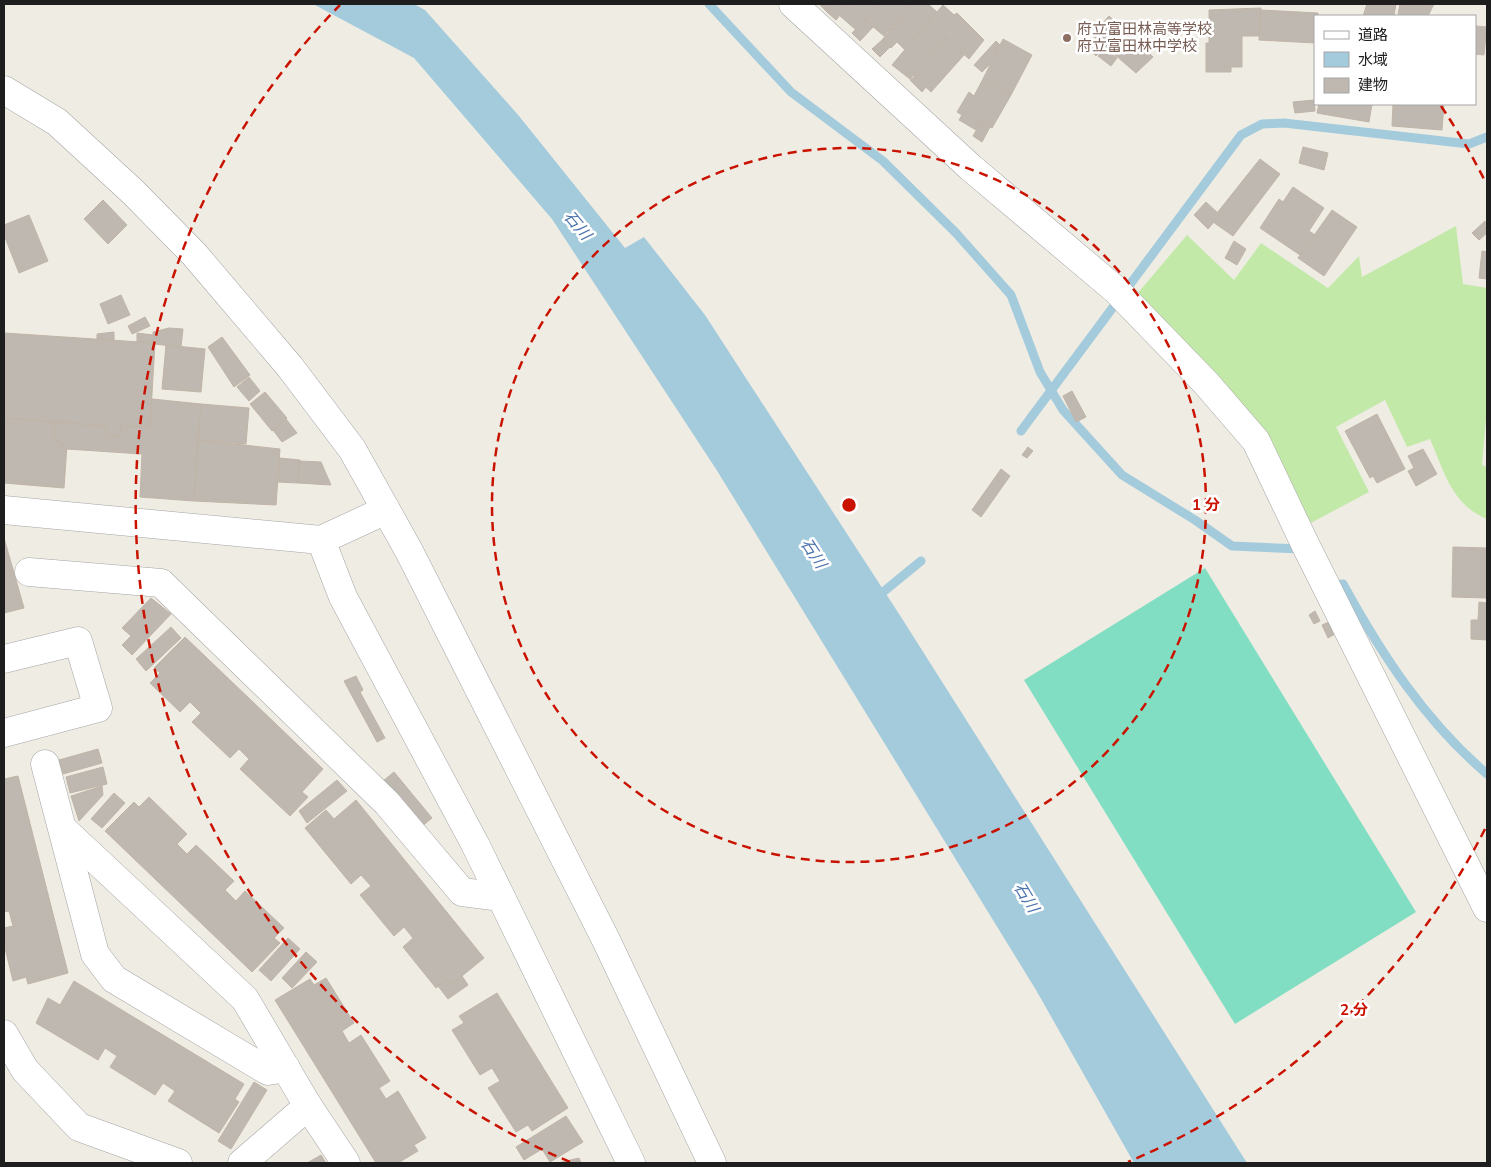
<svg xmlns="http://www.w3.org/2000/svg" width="1491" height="1167" viewBox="0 0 1491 1167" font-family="'Nunito Sans','Noto Sans JP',sans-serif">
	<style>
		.grass { fill: #c3e9a9 }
		.pitch { fill: #82dec2 }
		.water { fill: #a4cbdc }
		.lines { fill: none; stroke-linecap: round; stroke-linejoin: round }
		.stream { stroke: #a4cbdc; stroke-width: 9 }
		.building { fill: #bfb8b0; stroke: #c0b4a6 }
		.minor-casing { stroke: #a5a5a5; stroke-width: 29 }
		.minor { stroke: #fff; stroke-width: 28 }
		.ring { fill: none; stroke: #ca1201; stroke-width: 2.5; stroke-dasharray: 9 6 }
		.education-dot { fill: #8d6e63; stroke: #fff; stroke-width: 2 }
		.labels { text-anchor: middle; stroke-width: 5; stroke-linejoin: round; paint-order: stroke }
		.education-label { font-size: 15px; fill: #785e54; stroke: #fff; text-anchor: start }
		.water-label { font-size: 16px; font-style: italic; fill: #4b73ad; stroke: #fff }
		.centre { fill: #ca1201; stroke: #fff; stroke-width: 2.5 }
		.ring-label { font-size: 15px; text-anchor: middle; font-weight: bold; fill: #ca1201; stroke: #fff; stroke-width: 5; stroke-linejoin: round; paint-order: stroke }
	</style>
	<rect width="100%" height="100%" fill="#efece4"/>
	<!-- grass -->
	<path class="grass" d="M 1456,226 L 1463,284 L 1487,288 L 1487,407 L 1482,465 L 1487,467 L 1487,519 C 1452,505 1444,471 1430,439 L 1407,447 L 1385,400 L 1336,427 L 1369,492 L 1307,525 L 1265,430 L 1137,294 L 1187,235 L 1234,280 L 1261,243 L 1328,288 L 1359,256 L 1362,277 Z"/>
	<!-- pitch -->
	<polygon class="pitch" points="1205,568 1416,912 1235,1024 1024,680"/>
	<!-- water -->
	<polygon class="water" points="313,4 414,4 425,10 519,116 625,248 644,237 705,315 901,617 1247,1163 1134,1163 1036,990 716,469 552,219 414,58"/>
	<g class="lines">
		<!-- stream -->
		<g class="stream">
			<polyline points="709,4 791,92 883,161 956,233 1011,295 1040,372 1063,410 1122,475 1195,520 1232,546 1301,549"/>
			<polyline points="1021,431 1241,135 1262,124 1284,123 1469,144 1487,137"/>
			<path d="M 1331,585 L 1343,584 C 1382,655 1425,721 1487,774"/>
			<polyline points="877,597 921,561"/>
		</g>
	</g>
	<!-- building -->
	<g class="building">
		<polygon points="819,4 828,4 831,6 827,12"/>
		<polygon points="828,4 849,4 836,20 827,12 831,6"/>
		<polygon points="849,4 879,4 856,30 839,15"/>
		<polygon points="879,4 911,4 884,36 865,20"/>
		<polygon points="911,4 928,4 937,12 905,50 897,42 891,48 882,40"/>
		<polygon points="1367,4 1396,4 1394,16 1363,16"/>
		<polygon points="1400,4 1434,4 1428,16 1398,14"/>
		<polygon points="943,5 954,15 957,13 984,40 969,59 928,22"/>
		<polygon points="1261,8 1259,36 1242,36 1242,67 1231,67 1231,72 1206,72 1206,43 1209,43 1209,10"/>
		<polygon points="1261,10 1318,13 1318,16 1315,16 1315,43 1259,40"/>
		<polygon points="1109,16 1153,57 1136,73 1092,35"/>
		<polygon points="865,20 873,27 860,41 852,33"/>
		<polygon points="928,22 946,38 910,79 892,65"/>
		<polygon points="1475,26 1487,27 1484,55 1475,54"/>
		<polygon points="946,38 964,55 931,92 913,75"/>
		<polygon points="1003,39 1032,55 1011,95 983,79"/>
		<polygon points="882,40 890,47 880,57 872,49"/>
		<polygon points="996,41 1000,45 990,64 982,72 974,65"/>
		<polygon points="1100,43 1104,47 1096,56 1091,51"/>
		<polygon points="1105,49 1117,58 1111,66 1098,56"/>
		<polygon points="915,76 926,87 922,92 910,80"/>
		<polygon points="983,79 1011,95 992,128 981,122 976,130 959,120 962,115 957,112 969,92 974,96"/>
		<polygon points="1314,100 1315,111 1295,113 1293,102"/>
		<polygon points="1319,104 1372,104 1369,122 1317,113"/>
		<polygon points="1393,104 1444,104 1442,130 1392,126"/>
		<polygon points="981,122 990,127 982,142 973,136"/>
		<polygon points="1303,147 1328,153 1324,170 1299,163"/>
		<polygon points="1260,159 1280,174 1233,236 1213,222 1220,215 1217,213"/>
		<polygon points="1293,187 1324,208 1309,231 1315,235 1300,255 1260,228 1279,199 1283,202"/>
		<polygon points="103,200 127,225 108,244 84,219"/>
		<polygon points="1206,202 1220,215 1208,229 1194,215"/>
		<polygon points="1332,210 1357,227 1324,276 1298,258"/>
		<polygon points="29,215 48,261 19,273 4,235 4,225"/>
		<polygon points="1485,221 1487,233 1479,240 1472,233"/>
		<polygon points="1234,241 1246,249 1237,265 1225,258"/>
		<polygon points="1482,251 1487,252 1487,279 1479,278"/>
		<polygon points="121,295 130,315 108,324 100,304"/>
		<polygon points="145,317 150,326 132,334 128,326"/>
		<polygon points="169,328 183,329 181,347 137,342 137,333 153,335 153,332"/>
		<polygon points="114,332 114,340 97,339 97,334"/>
		<polygon points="4,333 155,343 150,427 121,426 120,437 106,435 106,426 4,418"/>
		<polygon points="222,337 250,375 234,387 208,347"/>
		<polygon points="166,345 205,349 201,392 162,389"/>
		<polygon points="249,377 260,391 249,401 237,387"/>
		<polygon points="1072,391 1086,417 1076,422 1063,396"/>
		<polygon points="265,392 287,418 272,431 250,404"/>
		<polygon points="152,399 201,404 194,501 140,497 142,454 67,449 67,445 59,445 59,441 54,440 54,422 106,426 106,435 120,437 121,426 150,427"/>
		<polygon points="201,404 249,408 246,444 198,440"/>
		<polygon points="1377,414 1405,469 1377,483 1373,476 1370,478 1345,431"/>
		<polygon points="4,418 54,422 54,440 59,441 59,445 67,445 64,488 4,483"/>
		<polygon points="286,419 297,433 282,442 273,430"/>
		<polygon points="198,440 280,449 276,505 194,501"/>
		<polygon points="1028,447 1033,451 1027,458 1022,455"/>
		<polygon points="1423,449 1437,474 1416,486 1408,471 1414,468 1408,456"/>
		<polygon points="279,458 300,460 298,483 278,482"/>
		<polygon points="299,461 321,462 331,485 298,483"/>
		<polygon points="1001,469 1010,476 981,517 972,510"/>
		<polygon points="4,538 24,608 4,613"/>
		<polygon points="1453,547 1487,548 1487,598 1452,597"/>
		<polygon points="151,598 171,614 132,655 122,645 131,636 122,628"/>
		<polygon points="1479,602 1487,603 1487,640 1471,639 1471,620 1478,620"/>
		<polygon points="1315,611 1320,621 1314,624 1309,615"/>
		<polygon points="1329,622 1335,634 1328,638 1322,625"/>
		<polygon points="171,627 181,638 146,671 136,659"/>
		<polygon points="185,637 323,769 302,792 308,797 290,816 240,769 249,759 239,749 230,758 192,722 201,713 190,702 180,712 150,683 160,673 154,668"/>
		<polygon points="356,676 363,690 360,692 385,738 377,742 344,681"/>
		<polygon points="98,749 102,763 63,774 59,760"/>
		<polygon points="103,767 107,784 70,793 66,777"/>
		<polygon points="394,772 432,818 421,827 383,781"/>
		<polygon points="18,776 68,973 28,984 26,977 13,981 4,944 4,928 13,926 9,911 4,912 4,779"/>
		<polygon points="337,780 347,791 307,823 299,811"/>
		<polygon points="102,786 103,795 79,821 71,796"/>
		<polygon points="114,793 125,803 102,828 91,819"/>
		<polygon points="149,797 187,834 177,844 187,854 196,845 234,881 225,890 236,901 245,891 284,928 274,938 280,943 252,972 105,831 134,802 139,807"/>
		<polygon points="356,800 484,958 451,985 447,979 436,988 403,947 413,938 404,927 394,936 360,895 371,886 361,875 351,884 305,828 326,810 334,819"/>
		<polygon points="288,938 300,949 271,981 259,970"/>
		<polygon points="306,952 317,962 292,988 282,978"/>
		<polygon points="462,976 468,985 448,999 438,986 447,979 451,985"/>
		<polygon points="326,978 354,1023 342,1031 349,1043 361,1035 390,1081 379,1088 386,1099 398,1091 426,1138 414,1145 418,1151 398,1163 376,1163 275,1000 310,979 314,985"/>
		<polygon points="74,981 244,1084 235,1099 239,1102 219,1133 168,1101 175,1091 163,1083 155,1095 110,1067 117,1056 105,1048 98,1060 36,1023 48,998 60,1005"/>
		<polygon points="497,993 568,1108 532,1131 528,1125 516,1132 488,1088 500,1081 492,1068 480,1075 452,1030 464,1023 459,1016"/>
		<polygon points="254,1082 267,1090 231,1149 218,1141"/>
		<polygon points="566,1116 583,1142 550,1162 542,1149 524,1160 516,1147"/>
		<polygon points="321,1155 326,1163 307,1163"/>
		<polygon points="579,1158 581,1163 558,1163"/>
	</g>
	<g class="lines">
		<!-- minor casing -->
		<g class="minor-casing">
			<g id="minor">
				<polyline points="793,4 970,167 1116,290 1206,383 1256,441 1305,544 1487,908"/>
				<polyline points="4,90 57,122 133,192 194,254 290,367 352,449 409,551 606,940 712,1163"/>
				<polyline points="4,510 321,540 386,510"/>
				<polyline points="321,540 343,597 475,844 631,1163"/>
				<polyline points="29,572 161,583 387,803 462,892 501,897"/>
				<polyline points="4,659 78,641 98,708 4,733"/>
				<polyline points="45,764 95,954 114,979 268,1071 286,1068"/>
				<polyline points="64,830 245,999 308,1106 346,1163"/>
				<polyline points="4,1034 25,1070 79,1127 178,1163"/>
				<polyline points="242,1163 308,1106"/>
			</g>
		</g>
		<!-- minor -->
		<use href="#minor" class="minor"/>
	</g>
	<!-- distance rings -->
	<g class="ring">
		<circle cx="849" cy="505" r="357"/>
		<path d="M1485 829A714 714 0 0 1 1128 1162M570 1162A714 714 0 0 1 340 5M1441 106A714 714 0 0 1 1485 181"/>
	</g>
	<!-- markers -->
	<circle class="education-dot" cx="1067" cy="38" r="5"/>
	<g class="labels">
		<!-- education labels -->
		<g class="education-label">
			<text x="1077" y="34">府立富田林高等学校<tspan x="1077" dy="17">府立富田林中学校</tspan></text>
		</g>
		<!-- water labels -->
		<g class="water-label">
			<text transform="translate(578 225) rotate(50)" y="6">石川</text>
			<text transform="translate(814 553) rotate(57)" y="6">石川</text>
			<text transform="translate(1027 897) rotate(59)" y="6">石川</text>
		</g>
	</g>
	<circle cx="849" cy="505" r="8" class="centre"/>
	<g class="ring-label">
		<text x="1206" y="510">1 分</text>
		<text x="1354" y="1015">2 分</text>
	</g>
	<!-- border -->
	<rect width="1491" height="1167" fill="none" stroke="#1e1e1e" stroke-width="10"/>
	<!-- legend -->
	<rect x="1314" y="15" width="162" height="90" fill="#ffffff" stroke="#a5a5a5"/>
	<rect x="1324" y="31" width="25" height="8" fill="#ffffff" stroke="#a5a5a5"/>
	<text x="1358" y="40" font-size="15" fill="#1e1e1e">道路</text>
	<rect x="1324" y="52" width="25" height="15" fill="#a4cbdc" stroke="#a5a5a5"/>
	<text x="1358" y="65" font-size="15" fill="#1e1e1e">水域</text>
	<rect x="1324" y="78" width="25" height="15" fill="#bfb8b0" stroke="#a5a5a5"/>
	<text x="1358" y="90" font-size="15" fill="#1e1e1e">建物</text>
</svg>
